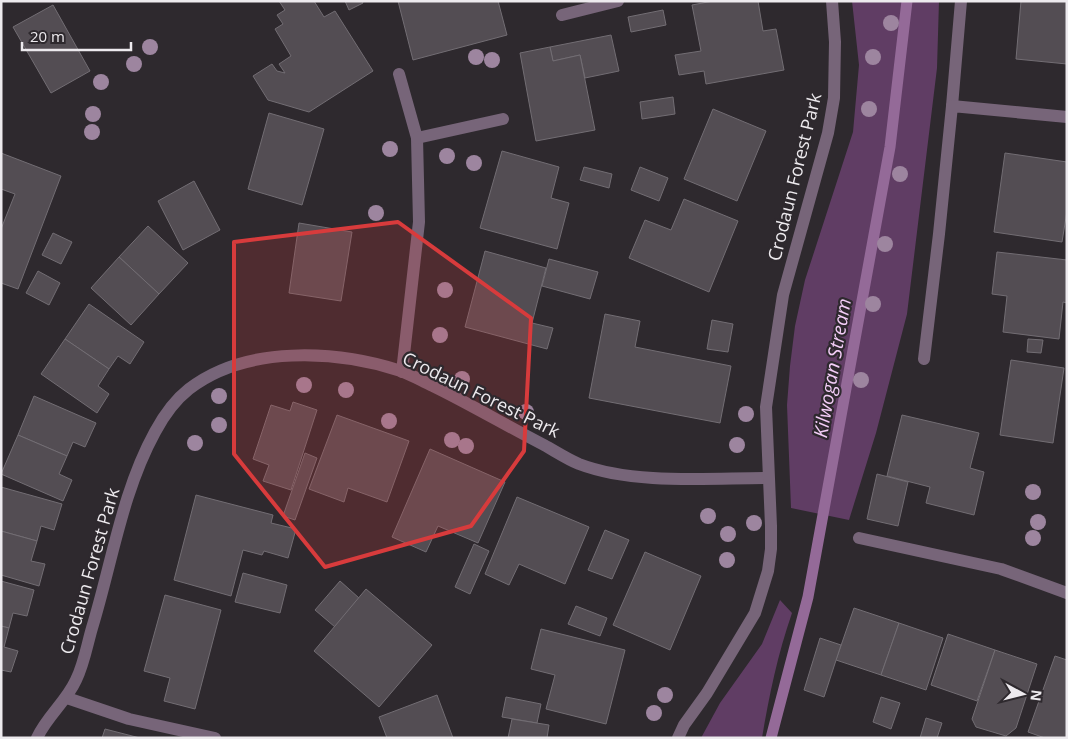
<svg xmlns="http://www.w3.org/2000/svg" width="1068" height="739" viewBox="0 0 1068 739" font-family="'Open Sans',sans-serif">
	<style>
		.green { fill: #603d64 }
		.lines { fill: none; stroke-linecap: round; stroke-linejoin: round }
		.stream { stroke: #946a98; stroke-width: 11 }
		.building { fill: #534d53; stroke: #726d73 }
		.street { stroke: #776579; stroke-width: 12 }
		.tree { fill: #9d859f }
		.marked { fill: #d83b3c; fill-opacity: 0.2; stroke: #d83b3c; stroke-width: 4; stroke-linejoin: round }
		.labels { text-anchor: middle; stroke-width: 4.5; stroke-linejoin: round; paint-order: stroke }
		.street-label { font-size: 18px; fill: #edeaee; stroke: #2e292e }
		.water-label { font-size: 19px; font-style: italic; fill: #f3cdf7; stroke: #2e292e }
	</style>
	<rect width="100%" height="100%" fill="#2e292e"/>
	<!-- green -->
	<g class="green">
		<polygon points="852,1 939,1 937,68 907,314 876,433 849,520 791,508 787,405 790,366 795,326 805,280 853,132 859,65"/>
		<path d="M 780,600 L 792,613 C 778,653 769,696 762,738 L 701,738 L 720,703 L 762,644 Z"/>
	</g>
	<g class="lines">
		<!-- stream -->
		<polyline class="stream" points="771,738 808,597 890,147 907,1"/>
	</g>
	<!-- building -->
	<g class="building">
		<polygon points="279,1 314,1 324,17 335,11 373,71 309,112 268,100 253,76 272,64 277,71 285,73 279,64 291,56 275,29 283,24 277,15 285,10"/>
		<polygon points="345,1 362,1 363,3 349,10"/>
		<polygon points="398,1 498,1 507,35 413,60"/>
		<polygon points="713,1 758,1 763,31 776,29 784,70 706,84 704,71 679,75 675,55 701,51 692,5"/>
		<polygon points="1021,1 1067,1 1067,64 1016,59"/>
		<polygon points="53,5 90,71 51,93 13,27"/>
		<polygon points="663,10 666,25 631,32 628,17"/>
		<polygon points="611,35 619,71 585,78 580,55 553,61 550,47"/>
		<polygon points="550,47 553,61 580,55 595,130 536,141 520,53"/>
		<polygon points="673,97 675,114 642,119 640,102"/>
		<polygon points="713,109 766,131 737,201 684,179"/>
		<polygon points="269,113 324,129 302,205 248,189"/>
		<polygon points="502,151 559,167 551,198 569,203 557,249 480,228"/>
		<polygon points="1,153 61,176 18,289 1,283 1,229 15,194 1,189"/>
		<polygon points="1005,153 1067,162 1067,211 1062,242 994,232"/>
		<polygon points="584,167 612,174 609,188 580,180"/>
		<polygon points="640,167 668,178 659,201 631,190"/>
		<polygon points="194,181 220,230 183,250 158,201"/>
		<polygon points="684,199 738,221 709,292 629,258 645,220 671,230"/>
		<polygon points="299,223 352,232 341,301 289,293"/>
		<polygon points="148,226 188,263 159,294 119,257"/>
		<polygon points="53,233 72,242 61,264 42,255"/>
		<polygon points="485,251 546,268 532,323 553,328 547,349 465,327"/>
		<polygon points="997,252 1067,260 1067,303 1063,302 1059,339 1003,332 1007,296 992,294"/>
		<polygon points="119,257 159,294 131,325 91,288"/>
		<polygon points="549,259 598,272 590,299 542,286"/>
		<polygon points="38,271 60,283 49,305 26,293"/>
		<polygon points="89,304 144,342 130,364 118,356 109,369 65,339"/>
		<polygon points="605,314 640,321 635,347 731,366 720,423 589,398"/>
		<polygon points="712,320 733,324 728,352 707,349"/>
		<polygon points="65,339 109,369 98,386 109,394 97,413 41,374"/>
		<polygon points="1028,339 1043,340 1041,353 1027,352"/>
		<polygon points="1011,360 1064,368 1053,443 1000,435"/>
		<polygon points="34,396 96,423 85,447 73,442 67,456 18,435"/>
		<polygon points="293,402 317,410 291,490 263,481 269,465 253,459 271,405 290,411"/>
		<polygon points="337,415 409,441 387,502 348,488 344,502 309,489"/>
		<polygon points="902,415 979,433 970,468 984,472 974,515 926,503 930,487 887,476"/>
		<polygon points="18,435 67,456 59,474 72,480 63,501 1,474"/>
		<polygon points="430,449 505,482 478,543 438,526 426,552 392,537"/>
		<polygon points="305,453 317,458 295,520 283,516"/>
		<polygon points="877,474 908,482 898,526 867,519"/>
		<polygon points="1,487 62,504 54,530 41,526 37,541 1,531"/>
		<polygon points="196,495 273,515 271,523 296,529 288,558 264,551 262,555 243,550 231,596 174,580"/>
		<polygon points="517,497 589,527 565,584 519,564 509,585 485,574"/>
		<polygon points="605,530 629,540 612,579 588,570"/>
		<polygon points="1,531 37,541 31,561 45,564 39,586 1,575"/>
		<polygon points="474,544 489,551 470,594 455,587"/>
		<polygon points="645,552 701,576 670,650 613,625"/>
		<polygon points="243,573 287,585 280,613 235,602"/>
		<polygon points="1,581 34,590 27,616 13,613 9,628 1,626"/>
		<polygon points="340,581 359,598 335,627 315,610"/>
		<polygon points="366,589 432,645 379,707 314,651"/>
		<polygon points="165,595 221,610 195,709 164,701 170,678 144,671"/>
		<polygon points="576,606 607,618 600,636 568,624"/>
		<polygon points="854,608 899,623 881,675 836,660"/>
		<polygon points="899,623 943,638 926,690 881,675"/>
		<polygon points="1,626 9,628 4,647 18,651 11,672 1,670"/>
		<polygon points="541,629 625,650 606,724 546,709 555,675 531,669"/>
		<polygon points="948,634 995,650 977,701 931,685"/>
		<polygon points="820,638 841,645 824,697 804,690"/>
		<polygon points="995,650 1037,664 1016,728 1006,736 976,727 972,719"/>
		<polygon points="1055,656 1067,660 1067,738 1045,738 1028,732"/>
		<polygon points="437,695 453,738 387,738 379,717"/>
		<polygon points="506,697 541,704 537,723 502,717"/>
		<polygon points="881,697 900,703 891,729 873,722"/>
		<polygon points="926,718 942,723 937,738 920,738"/>
		<polygon points="512,719 549,725 547,738 508,738"/>
		<polygon points="105,729 140,738 102,738"/>
	</g>
	<g class="lines">
		<!-- street -->
		<g class="street">
			<polyline points="562,15 618,1"/>
			<polyline points="399,74 417,138 419,222 402,372"/>
			<polyline points="952,106 961,1"/>
			<polyline points="417,138 503,119"/>
			<polyline points="924,359 939,234 952,106 1067,117"/>
			<polyline points="859,538 1001,569 1067,593"/>
			<polyline points="67,698 129,719 215,738"/>
			<path d="M 37,738 C 47,716 66,702 76,680 C 84,664 87,645 92,628 C 112,563 122,492 155,432 C 163,417 175,400 189,389 C 246,345 336,350 401,371 C 412,375 422,381 433,386 C 470,404 507,426 544,445 C 555,451 567,459 579,464 C 634,485 709,478 768,478"/>
			<polyline points="678,738 684,725 707,693 755,613 768,571 771,549 771,526 766,407 783,295 828,133 834,98 835,42 832,1"/>
		</g>
	</g>
	<!-- trees -->
	<g class="tree">
		<circle cx="891" cy="23" r="8"/>
		<circle cx="150" cy="47" r="8"/>
		<circle cx="476" cy="57" r="8"/>
		<circle cx="873" cy="57" r="8"/>
		<circle cx="492" cy="60" r="8"/>
		<circle cx="134" cy="64" r="8"/>
		<circle cx="101" cy="82" r="8"/>
		<circle cx="869" cy="109" r="8"/>
		<circle cx="93" cy="114" r="8"/>
		<circle cx="92" cy="132" r="8"/>
		<circle cx="390" cy="149" r="8"/>
		<circle cx="447" cy="156" r="8"/>
		<circle cx="474" cy="163" r="8"/>
		<circle cx="900" cy="174" r="8"/>
		<circle cx="376" cy="213" r="8"/>
		<circle cx="885" cy="244" r="8"/>
		<circle cx="445" cy="290" r="8"/>
		<circle cx="873" cy="304" r="8"/>
		<circle cx="440" cy="335" r="8"/>
		<circle cx="462" cy="379" r="8"/>
		<circle cx="861" cy="380" r="8"/>
		<circle cx="304" cy="385" r="8"/>
		<circle cx="346" cy="390" r="8"/>
		<circle cx="219" cy="396" r="8"/>
		<circle cx="526" cy="412" r="8"/>
		<circle cx="746" cy="414" r="8"/>
		<circle cx="389" cy="421" r="8"/>
		<circle cx="219" cy="425" r="8"/>
		<circle cx="452" cy="440" r="8"/>
		<circle cx="195" cy="443" r="8"/>
		<circle cx="737" cy="445" r="8"/>
		<circle cx="466" cy="446" r="8"/>
		<circle cx="1033" cy="492" r="8"/>
		<circle cx="708" cy="516" r="8"/>
		<circle cx="1038" cy="522" r="8"/>
		<circle cx="754" cy="523" r="8"/>
		<circle cx="728" cy="534" r="8"/>
		<circle cx="1033" cy="538" r="8"/>
		<circle cx="727" cy="560" r="8"/>
		<circle cx="665" cy="695" r="8"/>
		<circle cx="654" cy="713" r="8"/>
	</g>
	<!-- marked area -->
	<path class="marked" d="M 398,222 L 531,318 L 524,451 L 471,526 L 325,567 L 234,454 L 234,242 Z"/>
	<g class="labels">
		<!-- street labels -->
		<g class="street-label">
			<text transform="translate(795 177) rotate(-76)" y="6">Crodaun Forest Park</text>
			<text transform="translate(481 395) rotate(26)" y="6">Crodaun Forest Park</text>
			<text transform="translate(90 571) rotate(-74)" y="6">Crodaun Forest Park</text>
		</g>
		<!-- water labels -->
		<g class="water-label">
			<text transform="translate(832 368) rotate(-80)" y="7">Kilwogan Stream</text>
		</g>
	</g>
	<!-- border -->
	<rect width="1068" height="739" fill="none" stroke="#edeaee" stroke-width="5"/>
	<!-- north arrow -->
	<g transform="translate(1023 694) rotate(97)" stroke="#2e292e" stroke-width="4" paint-order="stroke">
	<path d="M0-4L9 19L0 12L-9 19Z" fill="#edeaee"/>
	<text y="-8" font-size="14" font-weight="bold" text-anchor="middle" fill="#edeaee">N</text>
	</g>
	<!-- scale -->
	<path d="M22 42v8h109v-8" fill="none" stroke="#edeaee" stroke-width="2.5"/>
	<text x="30" y="42" font-size="15" fill="#edeaee" stroke="#2e292e" stroke-width="4" paint-order="stroke">20 m</text>
</svg>
